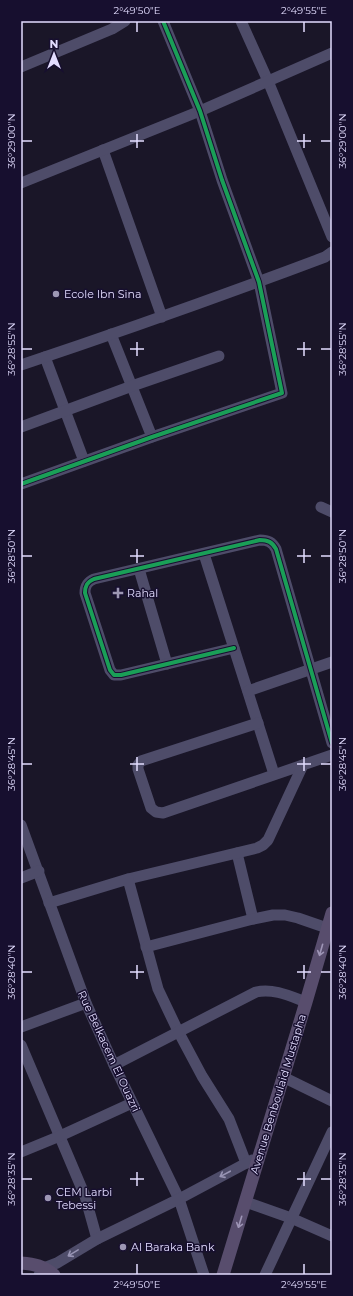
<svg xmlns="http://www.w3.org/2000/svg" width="353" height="1296" viewBox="0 0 353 1296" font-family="Montserrat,sans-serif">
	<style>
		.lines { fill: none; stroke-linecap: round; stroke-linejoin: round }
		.minor { stroke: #4e4c69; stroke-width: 11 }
		.major { stroke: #584d6d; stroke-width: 13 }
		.cycleway-casing { stroke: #170f2f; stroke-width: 6 }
		.cycleway { stroke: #1a9f57; stroke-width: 4 }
		.oneway { stroke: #9e95b6 }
		.oneway2 { stroke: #9894b4 }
		.ticks { fill: none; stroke: #e3ddff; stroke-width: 1.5 }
		.poi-dot { fill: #9d97b4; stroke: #170f2f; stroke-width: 1.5 }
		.labels { text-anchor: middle; stroke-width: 3; stroke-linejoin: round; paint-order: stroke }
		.poi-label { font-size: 11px; fill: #e3ddff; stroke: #170f2f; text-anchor: start }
		.street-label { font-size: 11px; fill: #e3ddff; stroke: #170f2f }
		.neatline { fill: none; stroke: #e3ddff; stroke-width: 1.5 }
		.ticks-label { font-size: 10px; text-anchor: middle; fill: #e3ddff }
	</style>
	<rect width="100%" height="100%" fill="#1a1628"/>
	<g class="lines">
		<!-- minor -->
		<g class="minor">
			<polyline points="241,21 268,81 332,237"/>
			<polyline points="21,67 112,29 125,21"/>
			<polyline points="103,150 162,317"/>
			<polyline points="21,183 200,111 332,53"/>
			<polyline points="111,334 152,437"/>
			<polyline points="45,357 84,461"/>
			<path d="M 21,365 C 123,331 224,295 325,257 L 332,252"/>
			<polyline points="21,427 132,386 219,356"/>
			<polyline points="21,484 152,437 282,393 259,282 222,180 200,111 163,21"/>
			<polyline points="321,507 332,512"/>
			<polyline points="204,554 274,774"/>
			<polyline points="139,569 167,664"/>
			<path d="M 234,648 L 121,675 L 114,675 L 110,670 L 85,593 C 85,586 87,582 94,579 L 260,540 C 268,540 272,542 276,549 L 332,743"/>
			<polyline points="248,691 332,662"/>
			<polyline points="258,723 141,761 138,765 138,769 151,808 156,812 163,813 332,755"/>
			<polyline points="21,825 86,1003 114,1065 179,1199 204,1275"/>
			<polyline points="237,853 253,919"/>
			<polyline points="21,878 39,871"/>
			<polyline points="128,879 257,848 263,845 268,840 303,765"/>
			<polyline points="49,903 128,879 158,989 178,1031 202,1076 229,1119 246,1163"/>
			<polyline points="146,947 253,919 273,915 285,915 298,918 327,928"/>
			<polyline points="21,1027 86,1003"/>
			<polyline points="21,1045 85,1196 97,1239"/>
			<path d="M 114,1065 L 256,992 C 273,988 290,996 306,1002"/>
			<polyline points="283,1077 332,1101"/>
			<polyline points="21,1152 60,1136 132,1103"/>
			<polyline points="246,1202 291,1218 332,1236"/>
			<polyline points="39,1275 44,1268 57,1263 97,1239 179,1199 252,1160"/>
			<polyline points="265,1275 332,1132"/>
		</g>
		<!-- major -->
		<g class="major">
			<path d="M 21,1263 C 35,1264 43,1266 54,1275"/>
			<polyline points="223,1275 306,1002 332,913"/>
		</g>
		<!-- cycleway casing -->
		<g class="cycleway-casing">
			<g id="cycleway">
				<polyline points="21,484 152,437 282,393 259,282 222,180 200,111 163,21"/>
				<path d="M 234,648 L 121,675 L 114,675 L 110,670 L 85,593 C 85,586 87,582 94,579 L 260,540 C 268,540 272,542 276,549 L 332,743"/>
			</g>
		</g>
		<!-- cycleway -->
		<use href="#cycleway" class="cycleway"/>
	</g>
	<!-- one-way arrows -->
	<defs><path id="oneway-shaft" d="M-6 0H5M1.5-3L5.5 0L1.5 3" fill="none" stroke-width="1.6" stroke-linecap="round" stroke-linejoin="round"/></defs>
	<g class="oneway">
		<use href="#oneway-shaft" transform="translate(321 950) rotate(106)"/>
		<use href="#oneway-shaft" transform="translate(240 1222) rotate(107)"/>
	</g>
	<g class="oneway2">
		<use href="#oneway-shaft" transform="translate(225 1174) rotate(152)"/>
		<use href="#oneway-shaft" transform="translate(73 1253) rotate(149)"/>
	</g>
	<!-- ticks -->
	<path class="ticks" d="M 137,22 L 137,32M 304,22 L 304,32M 137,134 L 137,148M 304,134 L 304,148M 22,141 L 32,141M 130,141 L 144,141M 297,141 L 311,141M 321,141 L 331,141M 137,342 L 137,356M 304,342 L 304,356M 22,349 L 32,349M 130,349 L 144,349M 297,349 L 311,349M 321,349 L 331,349M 137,549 L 137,563M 304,549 L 304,563M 22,556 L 32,556M 130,556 L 144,556M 297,556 L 311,556M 321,556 L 331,556M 137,757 L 137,771M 304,757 L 304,771M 22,764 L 32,764M 130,764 L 144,764M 297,764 L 311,764M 321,764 L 331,764M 137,965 L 137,979M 304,965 L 304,979M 22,972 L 32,972M 130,972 L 144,972M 297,972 L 311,972M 321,972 L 331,972M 137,1172 L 137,1186M 304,1172 L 304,1186M 22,1179 L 32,1179M 130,1179 L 144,1179M 297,1179 L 311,1179M 321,1179 L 331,1179M 137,1264 L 137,1274M 304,1264 L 304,1274"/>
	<!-- markers -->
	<g class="poi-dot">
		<circle cx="56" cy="294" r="4"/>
		<path d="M116 587h4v4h4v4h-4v4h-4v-4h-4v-4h4z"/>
		<circle cx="48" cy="1198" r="4"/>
		<circle cx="123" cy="1247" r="4"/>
	</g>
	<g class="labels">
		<!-- poi labels -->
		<g class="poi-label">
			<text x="64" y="298">Ecole Ibn Sina</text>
			<text x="127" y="597">Rahal</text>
			<text x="56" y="1196">CEM Larbi<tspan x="56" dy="13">Tebessi</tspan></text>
			<text x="131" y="1251">Al Baraka Bank</text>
		</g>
		<!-- street labels -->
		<g class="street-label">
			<text transform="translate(109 1051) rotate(65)" y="4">Rue Belkacem El Ouazri</text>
			<text transform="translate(278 1094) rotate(-73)" y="4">Avenue Benboulaid Mustapha</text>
		</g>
	</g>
	<!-- border -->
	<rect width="353" height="1296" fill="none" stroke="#170f2f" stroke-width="44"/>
	<!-- north arrow -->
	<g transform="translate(54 54)" stroke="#170f2f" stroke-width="3" paint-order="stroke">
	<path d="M0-3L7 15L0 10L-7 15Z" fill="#e3ddff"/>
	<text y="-6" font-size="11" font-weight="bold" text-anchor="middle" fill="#e3ddff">N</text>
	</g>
	<rect x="22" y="22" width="309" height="1252" class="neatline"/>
	<g class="ticks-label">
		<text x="137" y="14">2°49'50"E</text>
		<text x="304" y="14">2°49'55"E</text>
		<text transform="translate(11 141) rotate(-90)" y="4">36°29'00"N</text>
		<text transform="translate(342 141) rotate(-90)" y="4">36°29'00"N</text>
		<text transform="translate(11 349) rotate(-90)" y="4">36°28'55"N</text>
		<text transform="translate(342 349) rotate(-90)" y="4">36°28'55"N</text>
		<text transform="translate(11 556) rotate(-90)" y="4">36°28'50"N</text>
		<text transform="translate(342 556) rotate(-90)" y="4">36°28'50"N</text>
		<text transform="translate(11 764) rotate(-90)" y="4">36°28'45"N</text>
		<text transform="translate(342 764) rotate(-90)" y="4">36°28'45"N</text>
		<text transform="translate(11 972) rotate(-90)" y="4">36°28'40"N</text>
		<text transform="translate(342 972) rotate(-90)" y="4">36°28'40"N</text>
		<text transform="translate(11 1179) rotate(-90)" y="4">36°28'35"N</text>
		<text transform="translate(342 1179) rotate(-90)" y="4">36°28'35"N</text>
		<text x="137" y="1288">2°49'50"E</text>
		<text x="304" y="1288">2°49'55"E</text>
	</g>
</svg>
